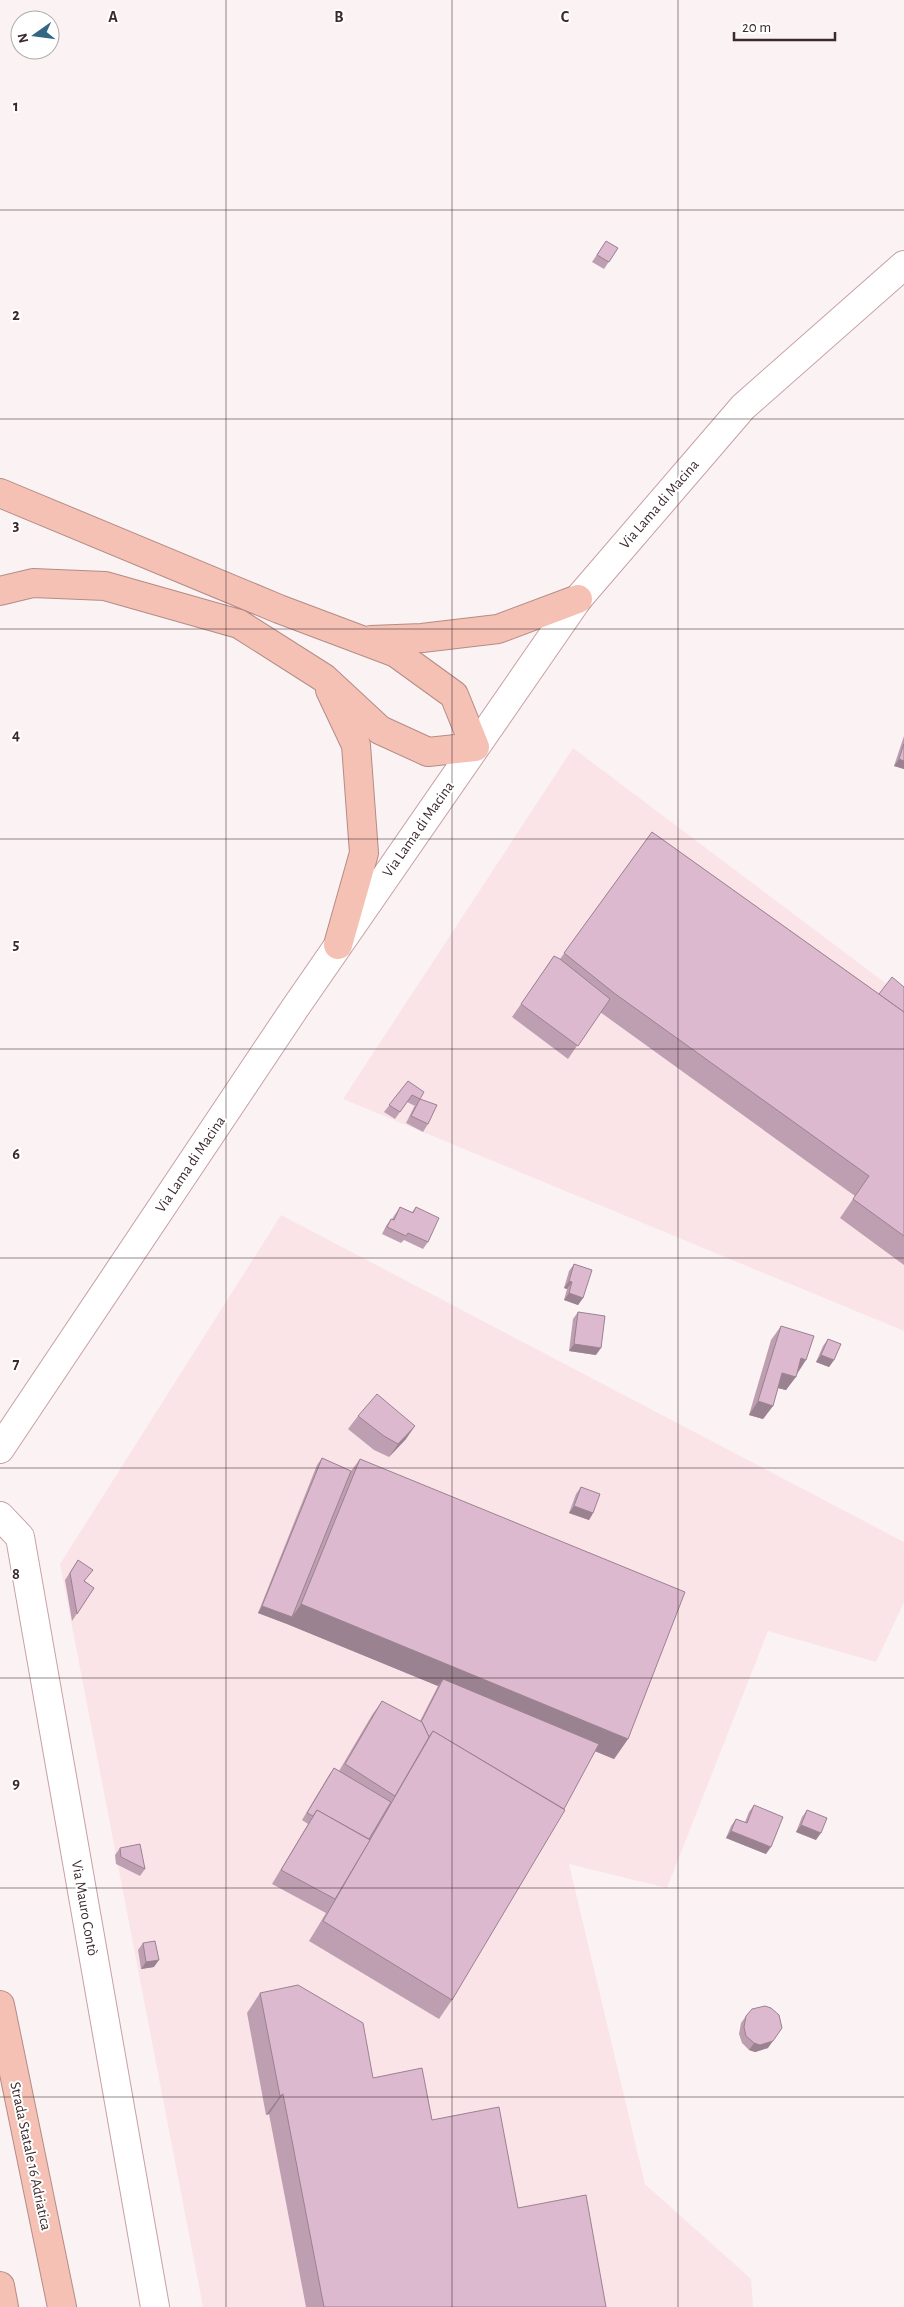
<svg xmlns="http://www.w3.org/2000/svg" width="904" height="2307" viewBox="0 0 904 2307" font-family="'Alegreya Sans',sans-serif">
	<style>
		.built { fill: #fae4e8 }
		.lines { fill: none; stroke-linecap: round; stroke-linejoin: round }
		.minor-casing { stroke: #c89fa6; stroke-width: 30 }
		.highway-casing { stroke: #b48c85; stroke-width: 30 }
		.minor { stroke: #fff; stroke-width: 28 }
		.highway { stroke: #f5c1b5; stroke-width: 28 }
		.wall { fill: #bd9fb1 }
		.shaded-wall { fill: #9a8290 }
		.building { fill: #dcb9ce; stroke: #9a8290 }
		.grid { fill: none; stroke: #3a2a2c; stroke-width: 1; stroke-opacity: 0.55 }
		.labels { text-anchor: middle; stroke-width: 4; stroke-linejoin: round; paint-order: stroke }
		.street-label { font-size: 15px; fill: #3a2a2c; stroke: #fff }
		.grid-label { font-size: 16px; text-anchor: middle; font-weight: bold; fill: #3a2a2c; stroke: #fff; stroke-width: 4; stroke-linejoin: round; paint-order: stroke }
	</style>
	<rect width="100%" height="100%" fill="#fbf2f3"/>
	<!-- built -->
	<g class="built">
		<polygon points="573,748 904,997 904,1331 343,1099"/>
		<polygon points="281,1215 904,1542 904,1602 876,1662 768,1631 667,1888 569,1864 645,2184 751,2279 753,2307 203,2307 60,1564"/>
	</g>
	<g class="lines">
		<!-- minor casing -->
		<g class="minor-casing">
			<g id="minor">
				<polyline points="0,1449 295,1008 578,599 743,407 904,265"/>
				<polyline points="0,1516 20,1537 155,2307"/>
			</g>
		</g>
		<!-- highway casing -->
		<g class="highway-casing">
			<g id="highway">
				<polyline points="0,493 279,609 396,653 454,695 475,747 428,752 380,730 324,678 239,624 105,586 33,583 0,591"/>
				<polyline points="371,640 422,638 498,629 578,599"/>
				<polyline points="330,690 356,745 364,853 338,945"/>
				<polyline points="0,2005 62,2307"/>
				<polyline points="0,2286 4,2307"/>
			</g>
		</g>
		<!-- minor -->
		<use href="#minor" class="minor"/>
		<!-- highway -->
		<use href="#highway" class="highway"/>
	</g>
	<!-- wall -->
	<g class="wall">
		<polygon points="606,241 618,248 604,269 592,262"/>
		<polygon points="904,736 904,769 894,766"/>
		<polygon points="652,832 879,994 904,987 904,1265 840,1218 855,1196 600,1012 568,1059 512,1017 554,956 560,959"/>
		<polygon points="408,1081 420,1099 428,1124 423,1132 406,1123 415,1105 415,1106 407,1102 395,1119 384,1112"/>
		<polygon points="400,1207 412,1212 416,1207 428,1242 423,1249 404,1240 401,1243 382,1234 386,1226 391,1219 392,1219"/>
		<polygon points="574,1264 583,1298 578,1305 564,1300 567,1289 564,1288 569,1271"/>
		<polygon points="578,1312 596,1355 569,1351 573,1319"/>
		<polygon points="781,1326 797,1374 786,1390 778,1388 773,1406 763,1419 749,1415 771,1340"/>
		<polygon points="828,1339 834,1360 829,1367 816,1362 823,1346"/>
		<polygon points="358,1416 406,1439 389,1457 374,1450 348,1429"/>
		<polygon points="322,1458 351,1471 360,1459 628,1739 614,1759 595,1751 452,2000 439,2019 309,1941 326,1913 272,1884 308,1824 302,1820 329,1775 334,1768 339,1771 372,1715 382,1701 420,1721 438,1686 287,1624 258,1613 317,1465"/>
		<polygon points="581,1487 593,1513 589,1520 569,1513 576,1494"/>
		<polygon points="78,1560 85,1581 94,1588 72,1621 65,1580"/>
		<polygon points="754,1805 766,1854 726,1838 731,1826 736,1819 745,1822 749,1812"/>
		<polygon points="807,1810 816,1840 796,1832 802,1817"/>
		<polygon points="120,1848 145,1869 140,1876 116,1864 115,1855"/>
		<polygon points="143,1943 154,1967 141,1969 138,1950"/>
		<polygon points="260,1993 373,2078 432,2120 518,2208 606,2307 306,2307 269,2114 266,2115 247,2013"/>
		<polygon points="746,2016 768,2048 755,2052 749,2050 742,2043 739,2034 741,2023"/>
	</g>
	<!-- shaded-wall -->
	<g class="shaded-wall">
		<polygon points="899,759 904,761 904,769 894,766"/>
		<polygon points="569,1281 572,1282 567,1289 564,1288"/>
		<polygon points="569,1293 583,1298 578,1305 564,1300"/>
		<polygon points="574,1344 601,1348 596,1355 569,1351"/>
		<polygon points="821,1355 834,1360 829,1367 816,1362"/>
		<polygon points="801,1358 806,1360 797,1374 791,1372"/>
		<polygon points="782,1373 796,1377 786,1390 773,1387"/>
		<polygon points="758,1401 773,1406 763,1419 749,1415"/>
		<polygon points="415,1426 406,1439 389,1457 398,1444"/>
		<polygon points="574,1506 593,1513 589,1520 569,1513"/>
		<polygon points="301,1604 628,1739 614,1759 439,1687 443,1679 438,1686 287,1624 258,1613 262,1606 292,1617"/>
		<polygon points="801,1825 821,1833 816,1840 796,1832"/>
		<polygon points="731,1831 771,1847 766,1854 726,1838"/>
		<polygon points="159,1960 154,1967 141,1969 146,1962"/>
		<polygon points="773,2041 768,2048 755,2052 749,2050 754,2043"/>
		<polygon points="283,2094 269,2114 266,2115 280,2096"/>
	</g>
	<!-- building -->
	<g class="building">
		<polygon points="606,241 618,248 609,262 597,255"/>
		<polygon points="904,744 904,761 899,759"/>
		<polygon points="652,832 904,1012 904,1236 853,1199 869,1176 614,993 564,953"/>
		<polygon points="554,956 560,959 610,999 578,1046 521,1004"/>
		<polygon points="892,977 904,987 904,1012 879,994"/>
		<polygon points="408,1081 424,1092 420,1099 412,1095 400,1112 389,1105"/>
		<polygon points="420,1099 437,1105 428,1124 411,1116"/>
		<polygon points="400,1207 413,1213 416,1207 439,1218 428,1242 408,1233 406,1236 387,1227 391,1219 394,1220"/>
		<polygon points="574,1264 592,1270 583,1298 569,1293 572,1282 569,1281"/>
		<polygon points="578,1312 605,1316 601,1348 574,1344"/>
		<polygon points="781,1326 814,1336 806,1360 801,1358 796,1377 782,1373 773,1406 758,1401"/>
		<polygon points="828,1339 841,1344 834,1360 821,1355"/>
		<polygon points="377,1394 415,1426 398,1444 384,1436 358,1416"/>
		<polygon points="322,1458 351,1471 292,1617 262,1606"/>
		<polygon points="360,1459 685,1592 628,1739 301,1604"/>
		<polygon points="581,1487 600,1494 593,1513 574,1506"/>
		<polygon points="78,1560 93,1570 84,1581 94,1588 77,1614 70,1573"/>
		<polygon points="443,1679 599,1744 564,1809 433,1731 429,1737 422,1722 421,1722"/>
		<polygon points="382,1701 422,1722 429,1737 395,1796 345,1764"/>
		<polygon points="433,1731 565,1810 452,2000 323,1921"/>
		<polygon points="334,1768 391,1802 369,1839 317,1810 313,1816 307,1813"/>
		<polygon points="754,1805 783,1817 771,1847 731,1831 736,1819 747,1823"/>
		<polygon points="317,1810 370,1840 335,1899 281,1870"/>
		<polygon points="807,1810 827,1818 821,1833 801,1825"/>
		<polygon points="140,1844 145,1869 121,1857 120,1848"/>
		<polygon points="155,1941 159,1960 146,1962 143,1943"/>
		<polygon points="298,1985 363,2023 373,2078 422,2068 432,2120 499,2107 518,2208 586,2195 606,2307 324,2307 283,2094 280,2096 260,1993"/>
		<polygon points="765,2006 771,2008 779,2015 782,2028 773,2041 760,2045 754,2043 746,2036 744,2027 746,2016 752,2009"/>
	</g>
	<!-- grid -->
	<path class="grid" d="M 226,0 L 226,2307M 452,0 L 452,2307M 678,0 L 678,2307M 0,210 L 904,210M 0,419 L 904,419M 0,629 L 904,629M 0,839 L 904,839M 0,1049 L 904,1049M 0,1258 L 904,1258M 0,1468 L 904,1468M 0,1678 L 904,1678M 0,1888 L 904,1888M 0,2097 L 904,2097"/>
	<g class="labels">
		<!-- street labels -->
		<g class="street-label">
			<text transform="translate(659 504) rotate(-49)" y="5">Via Lama di Macina</text>
			<text transform="translate(418 829) rotate(-55)" y="5">Via Lama di Macina</text>
			<text transform="translate(190 1164) rotate(-56)" y="5">Via Lama di Macina</text>
			<text transform="translate(85 1908) rotate(80)" y="5">Via Mauro Contò</text>
			<text transform="translate(31 2156) rotate(78)" y="5">Strada Statale 16 Adriatica</text>
		</g>
	</g>
	<g class="grid-label">
		<text x="113" y="22">A</text>
		<text x="339" y="22">B</text>
		<text x="565" y="22">C</text>
		<text x="16" y="111">1</text>
		<text x="16" y="320">2</text>
		<text x="16" y="530">3</text>
		<text x="16" y="740">4</text>
		<text x="16" y="949">5</text>
		<text x="16" y="1159">6</text>
		<text x="16" y="1369">7</text>
		<text x="16" y="1579">8</text>
		<text x="16" y="1788">9</text>
	</g>
	<!-- north arrow -->
	<g transform="translate(35 35) rotate(256)"><circle r="24" fill="#ffffff" stroke="#b0aaab"/>
	<path d="M0-4L9 19L0 12L-9 19Z" fill="#326682"/>
	<text y="-8" font-size="14" font-weight="bold" text-anchor="middle" fill="#3a2a2c">N</text>
	</g>
	<!-- scale -->
	<path d="M734 32v8h101v-8" fill="none" stroke="#3a2a2c" stroke-width="2.5"/>
	<text x="742" y="32" font-size="15" fill="#3a2a2c" stroke="#ffffff" stroke-width="4" paint-order="stroke">20 m</text>
</svg>
